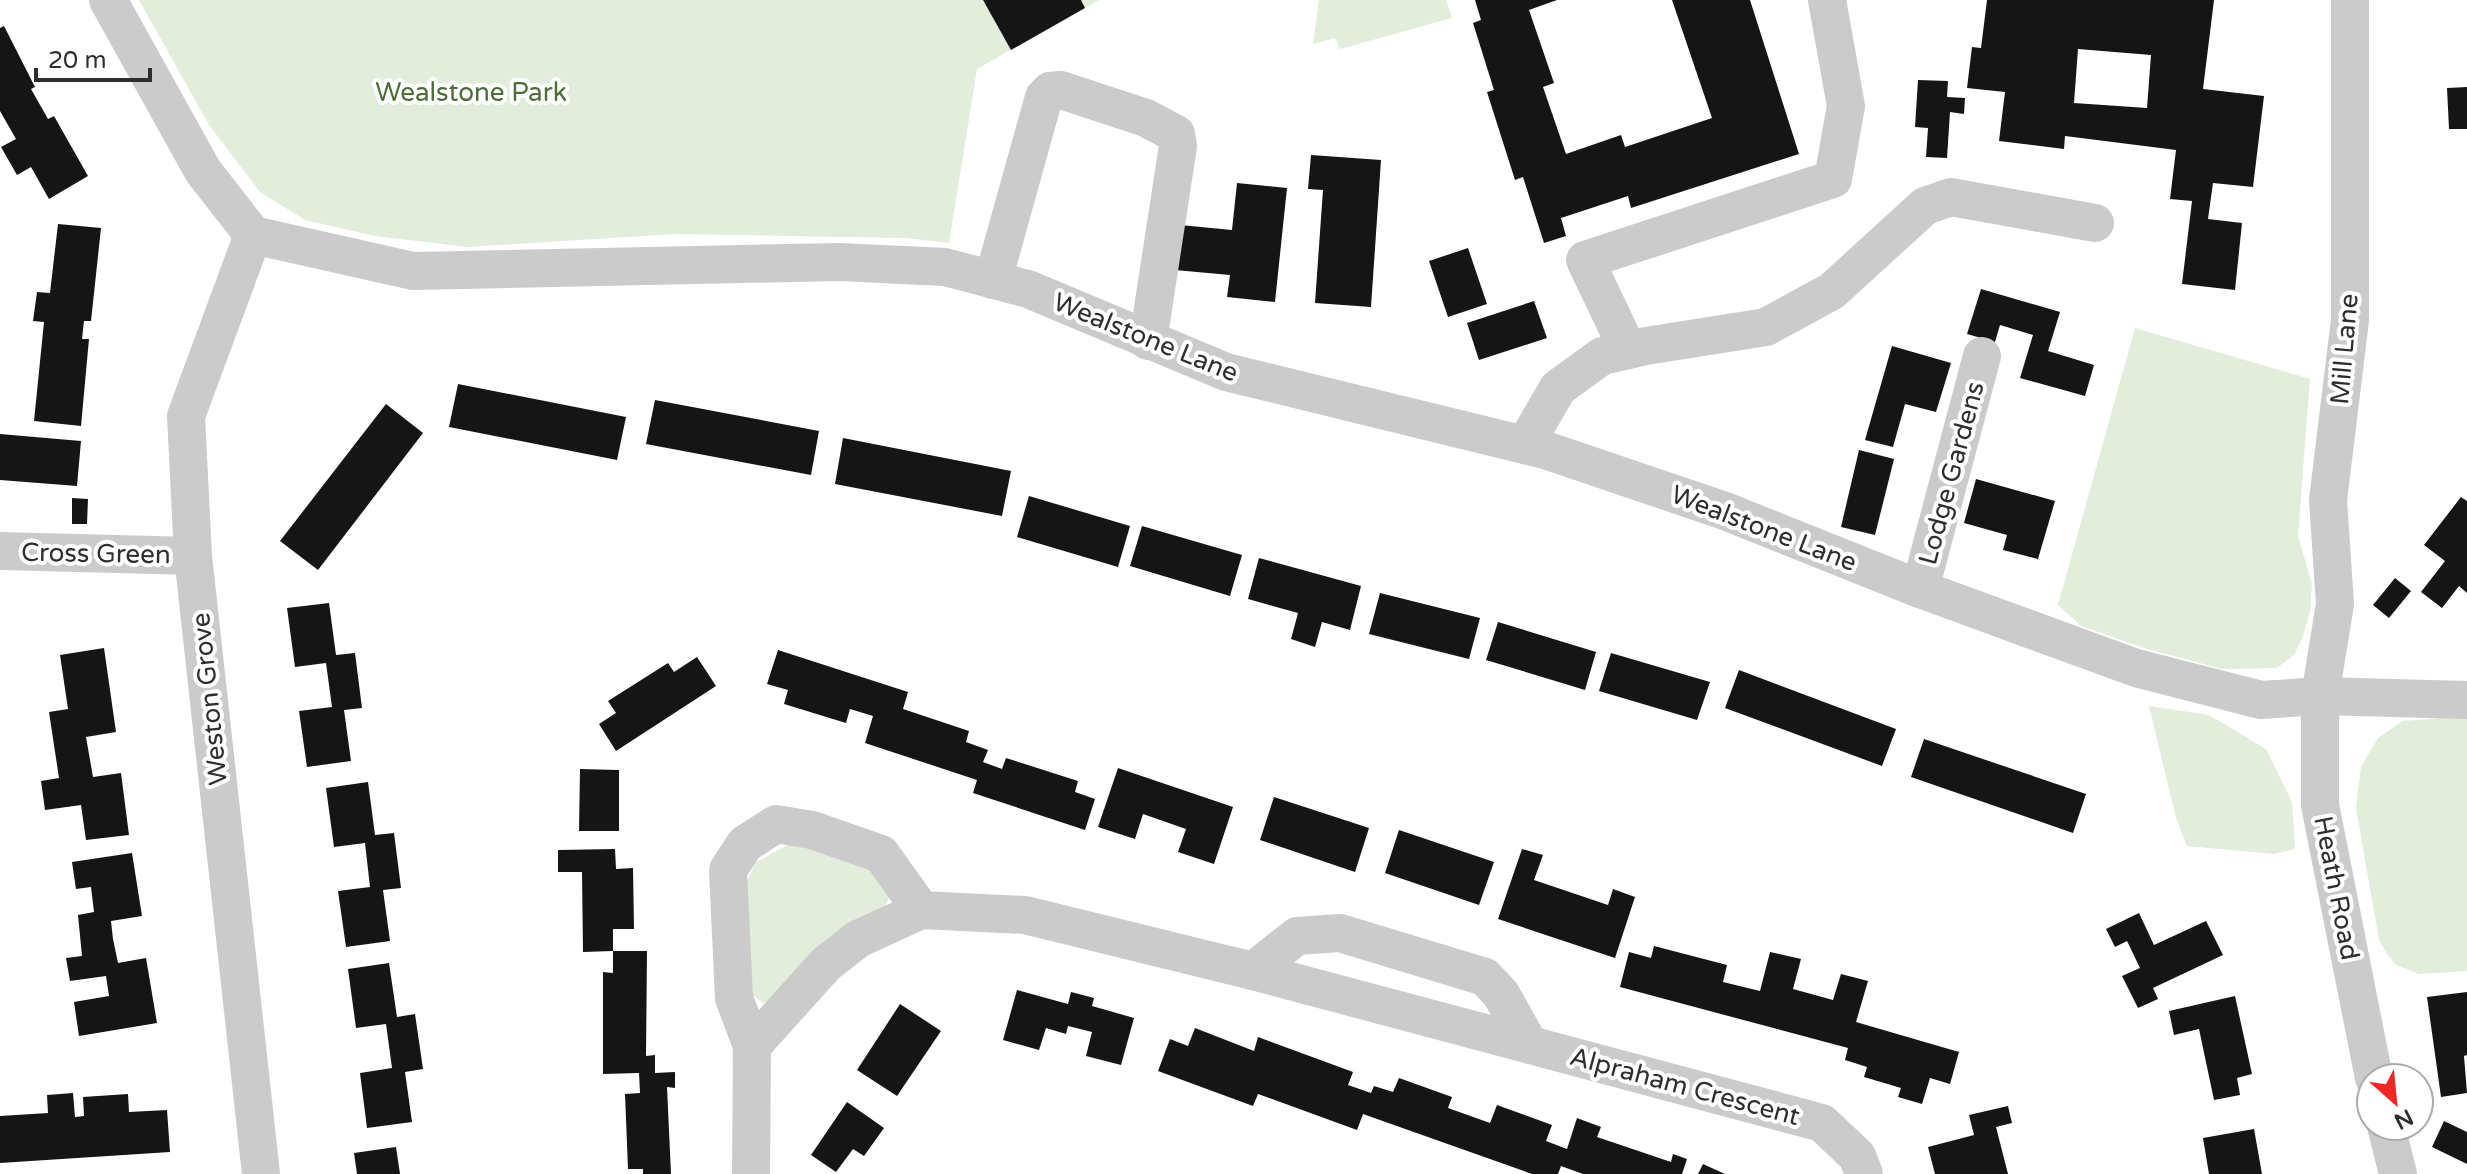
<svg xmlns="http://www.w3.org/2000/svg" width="2467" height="1174" viewBox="0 0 2467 1174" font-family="'Varela Round',sans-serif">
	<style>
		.green { fill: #e3eddb }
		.building { fill: #151515; fill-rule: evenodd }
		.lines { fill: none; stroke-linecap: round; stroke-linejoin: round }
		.minor { stroke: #cbcbcb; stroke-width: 38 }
		.labels { text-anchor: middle; stroke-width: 8; stroke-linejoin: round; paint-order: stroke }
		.park-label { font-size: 26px; fill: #4c6d38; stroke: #fff }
		.street-label { font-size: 26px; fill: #2e2e2e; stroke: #fff }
	</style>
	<rect width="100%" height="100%" fill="#fff"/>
	<!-- green -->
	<g class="green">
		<polygon points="139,0 1099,0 977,69 949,243 905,238 674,234 467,247 375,236 305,220 260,192 209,125"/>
		<polygon points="1319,0 1446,0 1452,18 1340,49 1335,38 1313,44"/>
		<polygon points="2135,328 2310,379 2298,536 2312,584 2310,612 2302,639 2294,655 2277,668 2222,669 2144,648 2081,626 2058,605"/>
		<polygon points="2149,706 2209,715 2266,749 2292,802 2295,849 2274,854 2187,846 2176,818"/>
		<polygon points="2467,716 2467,971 2419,974 2396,965 2387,954 2379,940 2356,808 2361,767 2378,738 2403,721"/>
		<polygon points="789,844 817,844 871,863 893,892 883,909 782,993 763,1003 750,993 743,892 755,863"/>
	</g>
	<!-- building -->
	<g class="building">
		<polygon points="983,0 1081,0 1085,8 1011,50"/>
		<polygon points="1475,0 1557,0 1529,10 1554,83 1543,87 1566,154 1621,135 1625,147 1712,118 1672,0 1750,0 1799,154 1631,208 1628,196 1561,218 1566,236 1544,243 1523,177 1515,180 1487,92 1494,90 1473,23 1481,20"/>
		<path d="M 1987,0 L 2214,0 L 2203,89 L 2264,96 L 2253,187 L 2213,183 L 2208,219 L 2242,223 L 2235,290 L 2182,284 L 2192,201 L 2170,199 L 2176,150 L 2065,136 L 2064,149 L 1999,141 L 2005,92 L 1967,88 L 1972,47 L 1981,48 ZM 2078,49 L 2151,55 L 2147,108 L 2074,103 Z"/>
		<polygon points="4,26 35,87 31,89 48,119 54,116 88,176 49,199 31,167 17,175 1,147 16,139 0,111 0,28"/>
		<polygon points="1918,80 1948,81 1947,97 1965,98 1964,114 1950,112 1947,158 1926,157 1928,128 1915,127"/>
		<polygon points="2467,87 2467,129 2449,129 2447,88"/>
		<polygon points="1311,155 1381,160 1371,307 1315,303 1323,190 1308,189"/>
		<polygon points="1237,183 1287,188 1275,302 1227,297 1230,275 1175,270 1180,225 1232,230"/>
		<polygon points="58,224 101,228 91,321 84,321 82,339 89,339 81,426 34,421 44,322 33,321 37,292 50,293"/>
		<polygon points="1468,248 1487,304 1448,317 1429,261"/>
		<polygon points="1981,289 2060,312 2048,351 2094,365 2085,396 2020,378 2033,335 2000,325 1995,342 1967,334"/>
		<polygon points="1534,301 1547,338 1479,360 1467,323"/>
		<polygon points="1892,346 1951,363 1936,412 1905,404 1893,447 1865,440"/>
		<polygon points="458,384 626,417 617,460 449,427"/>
		<polygon points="655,400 819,431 811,475 646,444"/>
		<polygon points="386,404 423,433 318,570 280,541"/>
		<polygon points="0,434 81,441 77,486 0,480"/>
		<polygon points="843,438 1011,471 1002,516 835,484"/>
		<polygon points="1859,450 1894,459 1875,535 1841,527"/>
		<polygon points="1976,479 2055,501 2038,559 2003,550 2007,535 1964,523"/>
		<polygon points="1029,496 1130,526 1118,567 1017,537"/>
		<polygon points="2461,497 2467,501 2467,593 2459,586 2442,608 2421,592 2445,561 2424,545"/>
		<polygon points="72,498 88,499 87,524 72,524"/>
		<polygon points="1142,526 1242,555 1230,596 1130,566"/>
		<polygon points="1259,558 1361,586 1350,630 1322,622 1315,647 1291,639 1298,613 1248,599"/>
		<polygon points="2395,578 2411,591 2389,618 2373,605"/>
		<polygon points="1380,593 1480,618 1469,659 1369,634"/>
		<polygon points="329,603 336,655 355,653 362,708 344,710 351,761 307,767 299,711 332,707 326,663 295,667 287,608"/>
		<polygon points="1498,622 1596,652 1585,690 1486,660"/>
		<polygon points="104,648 116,732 86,737 93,777 121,773 129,835 86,840 81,805 45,810 41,781 59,778 49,712 68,709 60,655"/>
		<polygon points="778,650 908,692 903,709 969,731 966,742 988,750 983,762 1002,769 1006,758 1078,781 1075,792 1095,799 1085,830 973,793 977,780 865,743 873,716 850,709 846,723 784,704 788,690 767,684"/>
		<polygon points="1611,653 1710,682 1697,720 1599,691"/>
		<polygon points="697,657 716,686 616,751 599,724 616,713 608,701 668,663 674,672"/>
		<polygon points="1739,670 1896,729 1882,766 1725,708"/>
		<polygon points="1924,739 2086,794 2073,833 1911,777"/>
		<polygon points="1118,768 1233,807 1214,864 1178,852 1186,829 1143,814 1135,839 1098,827"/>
		<polygon points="580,769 619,770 619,831 579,831"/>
		<polygon points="368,782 375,835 394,833 401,888 383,890 390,941 346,947 338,891 370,887 365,843 334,847 326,788"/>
		<polygon points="1274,797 1369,828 1355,872 1260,840"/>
		<polygon points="1399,830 1494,862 1479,905 1385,873"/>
		<polygon points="615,849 616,869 633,868 634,929 613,929 613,951 647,951 646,1056 655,1055 655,1073 675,1072 675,1088 667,1087 671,1174 643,1174 643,1169 628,1169 625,1094 640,1093 639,1073 603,1074 603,972 613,973 613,951 583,952 582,872 558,872 558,850"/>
		<polygon points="1522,849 1543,855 1534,880 1608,905 1613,889 1635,897 1615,958 1498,919"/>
		<polygon points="132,853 142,916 111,921 113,939 118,963 146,958 157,1023 79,1036 74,1002 109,996 106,976 70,981 66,958 82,956 78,915 94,912 91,887 76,889 72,862"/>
		<polygon points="2139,913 2154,945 2206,921 2223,955 2153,988 2158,999 2138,1008 2122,976 2140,968 2127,941 2115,947 2106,929"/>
		<polygon points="1654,946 1727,965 1723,982 1760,991 1770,952 1801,959 1793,989 1833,1000 1841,974 1868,981 1856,1022 1959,1052 1950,1084 1930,1078 1922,1104 1898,1097 1901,1088 1864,1077 1867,1067 1845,1060 1848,1048 1620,987 1629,952 1651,958"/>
		<polygon points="389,963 397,1017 415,1014 423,1069 405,1072 412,1122 367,1128 360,1073 392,1068 386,1024 356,1028 348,969"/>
		<polygon points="1017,990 1068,1004 1071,992 1094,998 1092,1006 1134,1018 1121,1065 1086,1056 1092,1032 1068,1026 1066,1034 1046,1028 1039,1050 1003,1040"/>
		<polygon points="2467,992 2467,1055 2464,1056 2467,1093 2441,1097 2427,997"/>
		<polygon points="2235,996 2252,1074 2237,1078 2240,1095 2214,1100 2199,1029 2174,1035 2169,1011"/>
		<polygon points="900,1004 941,1031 897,1096 857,1070"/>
		<polygon points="1195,1028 1254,1051 1258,1037 1353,1072 1348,1085 1371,1093 1374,1086 1393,1092 1399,1078 1452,1097 1448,1108 1490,1123 1497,1105 1552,1125 1546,1141 1567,1149 1577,1118 1601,1127 1597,1137 1671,1162 1673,1154 1687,1159 1682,1174 1583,1174 1561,1166 1558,1174 1532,1174 1363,1114 1357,1130 1258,1094 1253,1106 1158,1071 1170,1039 1188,1046"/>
		<polygon points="73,1093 75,1117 84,1116 83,1097 128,1094 129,1112 167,1110 170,1152 0,1163 0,1116 48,1113 47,1095"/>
		<polygon points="847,1102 884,1128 864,1156 853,1149 836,1172 811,1155"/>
		<polygon points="2008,1106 2012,1123 1996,1127 2008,1174 1935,1174 1928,1147 1974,1135 1969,1115"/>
		<polygon points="2444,1121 2467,1132 2467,1164 2432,1147"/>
		<polygon points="2254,1129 2262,1174 2209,1174 2203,1138"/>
		<polygon points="396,1147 400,1174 357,1174 354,1153"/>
		<polygon points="1703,1164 1725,1174 1698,1174"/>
	</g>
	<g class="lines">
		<!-- minor -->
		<g class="minor">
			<polyline points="108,0 203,171 253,235 413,271 839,262 945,267 1028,289 1226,372 1545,450 1725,511 1920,589 2136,668 2261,700 2320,696 2467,700"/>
			<polyline points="2350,0 2350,320 2328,500 2335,604 2320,696 2320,805 2374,1078"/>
			<polyline points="253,235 186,416 193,556 261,1174"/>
			<polyline points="993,280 1044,97 1050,91 1061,90 1146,118 1176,134 1178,146 1148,341"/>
			<polyline points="1628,350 1585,260 1833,179 1846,106 1827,0"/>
			<polyline points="1525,445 1558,388 1602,356 1646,346 1766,327 1832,291 1925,206 1951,197 2095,223"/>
			<polyline points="0,551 193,556"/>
			<polyline points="1920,589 1982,356"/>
			<polyline points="1253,971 1297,936 1340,933 1485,977 1501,994 1529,1044"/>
			<polyline points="752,1046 826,964 858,939 921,910"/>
			<polyline points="2386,1126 2398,1174"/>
			<polyline points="751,1174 752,1046 734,998 728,870 745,844 776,824 812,830 881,854 921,910 1025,915 1253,971 1822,1123 1857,1156 1864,1174"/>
		</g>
	</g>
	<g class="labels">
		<!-- park labels -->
		<g class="park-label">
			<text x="471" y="101">Wealstone Park</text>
		</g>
		<!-- street labels -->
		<g class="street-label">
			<text transform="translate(1146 337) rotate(22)" y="9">Wealstone Lane</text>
			<text transform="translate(2344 349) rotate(-85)" y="9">Mill Lane</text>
			<text transform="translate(1951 473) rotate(-75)" y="9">Lodge Gardens</text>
			<text transform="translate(1764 528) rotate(21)" y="9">Wealstone Lane</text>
			<text transform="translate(96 553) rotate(1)" y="9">Cross Green</text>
			<text transform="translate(209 699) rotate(-96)" y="9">Weston Grove</text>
			<text transform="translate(2337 888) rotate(79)" y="9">Heath Road</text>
			<text transform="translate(1685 1086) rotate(15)" y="9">Alpraham Crescent</text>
		</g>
	</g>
	<!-- north arrow -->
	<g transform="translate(2395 1102) rotate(153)"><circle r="38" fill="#ffffff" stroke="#ababab" stroke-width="2"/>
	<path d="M0-6L14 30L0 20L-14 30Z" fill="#f12724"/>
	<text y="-12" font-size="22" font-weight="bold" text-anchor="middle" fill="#2e2e2e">N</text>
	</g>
	<!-- scale -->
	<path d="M36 68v12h114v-12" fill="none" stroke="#2e2e2e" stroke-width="4"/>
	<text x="48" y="68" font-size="24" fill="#2e2e2e" stroke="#ffffff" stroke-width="6" paint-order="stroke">20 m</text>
</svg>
